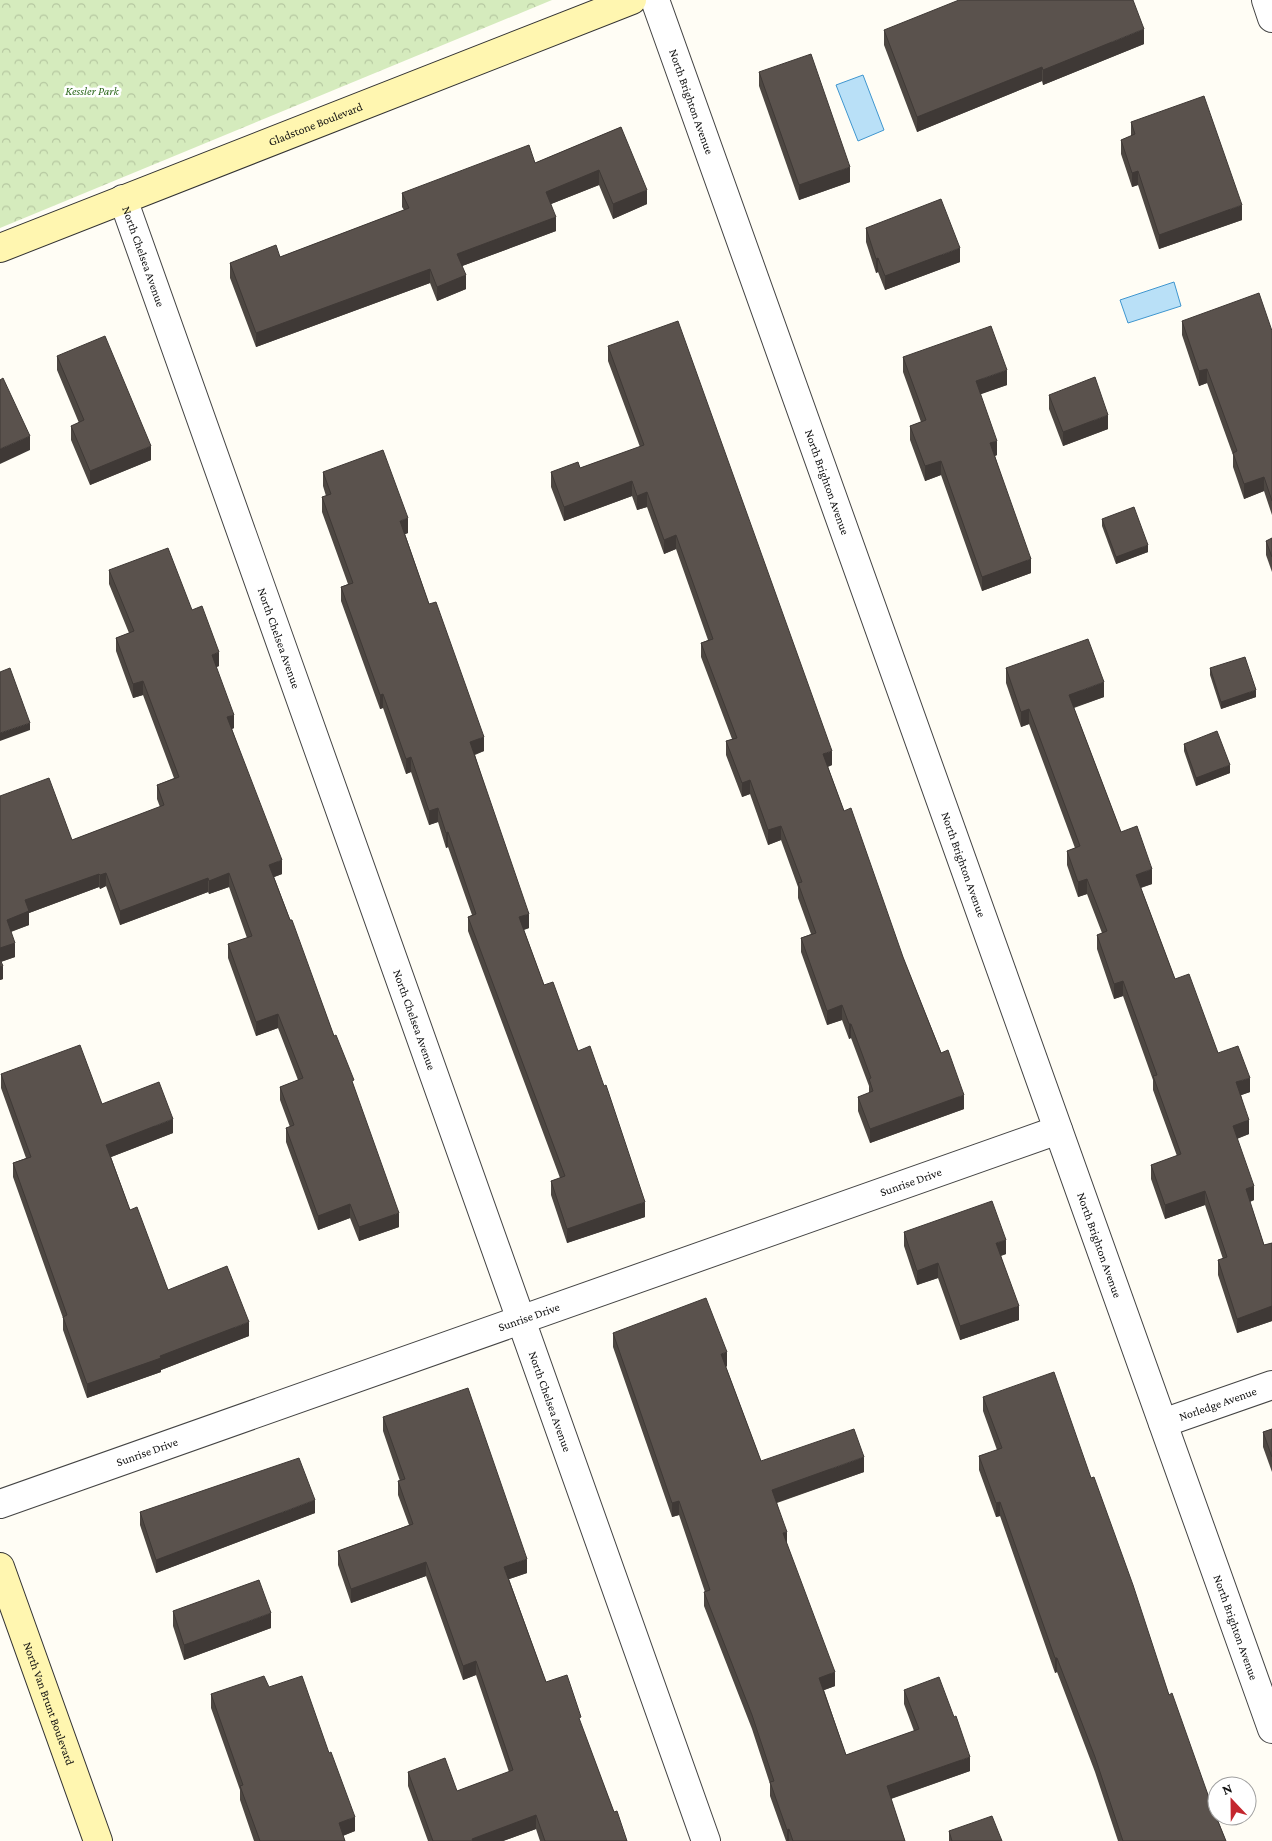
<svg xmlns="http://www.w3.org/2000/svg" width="1272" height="1841" viewBox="0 0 1272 1841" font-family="'Crimson Pro',serif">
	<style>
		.park { fill: url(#park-crowns) }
		.water { fill: #b9e0f7; stroke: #3f96cf }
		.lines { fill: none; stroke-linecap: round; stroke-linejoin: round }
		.street-casing { stroke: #444; stroke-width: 30 }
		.secondary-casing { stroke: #333; stroke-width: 30 }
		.street { stroke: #fff; stroke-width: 28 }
		.secondary { stroke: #fff6b0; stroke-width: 28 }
		.wall { fill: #4d4742 }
		.shaded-wall { fill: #3f3936 }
		.building { fill: #5a524d; stroke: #3f3936 }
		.labels { text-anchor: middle; stroke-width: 5; stroke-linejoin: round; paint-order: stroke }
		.park-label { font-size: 12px; font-style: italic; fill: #2f6b1f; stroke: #fff }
		.street-label { font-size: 12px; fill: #111; stroke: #fff }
	</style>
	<defs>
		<pattern id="park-crowns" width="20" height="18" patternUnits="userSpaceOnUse" patternTransform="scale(1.25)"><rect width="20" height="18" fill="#d5ebbd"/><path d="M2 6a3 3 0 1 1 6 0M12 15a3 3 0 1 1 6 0" fill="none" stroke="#b6c8a1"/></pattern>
	</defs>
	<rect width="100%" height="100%" fill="#fffdf5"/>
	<!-- park -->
	<polygon class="park" points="0,0 552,0 0,228"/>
	<!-- water -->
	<g class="water">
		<polygon points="863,75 884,130 858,141 836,85"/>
		<polygon points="1174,282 1181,306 1128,323 1120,300"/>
	</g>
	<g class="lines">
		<!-- street casing -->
		<g class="street-casing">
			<g id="street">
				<path id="s1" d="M 655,0 L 1272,1729"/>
				<polyline points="1266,0 1272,18"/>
				<path id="s2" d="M 123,199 L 706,1841"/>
				<path id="s3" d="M 1163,1423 L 1272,1385"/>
				<path id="s4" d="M 0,1504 L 1058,1130"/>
			</g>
		</g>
		<!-- secondary casing -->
		<g class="secondary-casing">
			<g id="secondary">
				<path id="s5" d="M 0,248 L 632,0"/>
				<path id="s6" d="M 0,1567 L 98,1841"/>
			</g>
		</g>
		<!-- street -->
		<use href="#street" class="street"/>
		<!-- secondary -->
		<use href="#secondary" class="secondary"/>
	</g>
	<!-- wall -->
	<g class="wall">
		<polygon points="884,30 1144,44 1043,85 1042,81 917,132 884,45"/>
		<polygon points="759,72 850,182 799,200 759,86"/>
		<polygon points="1131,122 1242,220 1159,249 1138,185 1132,187 1121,154 1121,140 1131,136"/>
		<polygon points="621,127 647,204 613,219 599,185 551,204 556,231 462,266 466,289 437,301 430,283 256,347 230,278 230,263 280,257 404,210 402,207 402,193 535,163"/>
		<polygon points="866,228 960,262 885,290 878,272 876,273 866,242"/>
		<polygon points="1182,321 1272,331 1272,515 1264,491 1244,499 1233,467 1233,455 1207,383 1199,386 1182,335"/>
		<polygon points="608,346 832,765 828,767 844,811 964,1109 870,1143 858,1111 858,1097 869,1093 869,1086 851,1038 849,1039 842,1020 827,1025 801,952 801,938 811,934 798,898 798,887 781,840 768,845 750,794 742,797 726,755 726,741 732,739 701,657 701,643 708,640 676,549 664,554 647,507 637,510 632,496 564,521 551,487 551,472 580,468 640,447 608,361"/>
		<polygon points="57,356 151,460 90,485 71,440 71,426 79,423 57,370"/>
		<polygon points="903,357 1007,385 980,394 997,455 995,456 1031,573 982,591 941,475 925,481 910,440 910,426 921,422 903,372"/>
		<polygon points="1049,395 1108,429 1063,446 1049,409"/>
		<polygon points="323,472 408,533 405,534 429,604 484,751 475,755 529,928 524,930 544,985 578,1051 645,1217 567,1243 551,1195 551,1181 560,1178 468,931 468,917 472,915 448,847 446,848 438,822 429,825 411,772 406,774 383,708 380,709 341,601 341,587 348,584 322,512 322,497 326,496 323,486"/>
		<polygon points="1102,519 1148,552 1116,564 1102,526"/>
		<polygon points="1272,539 1272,572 1266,555 1266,541"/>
		<polygon points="109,570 192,610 219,666 216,667 234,728 232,729 282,874 274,877 334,1036 354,1087 399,1227 359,1241 350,1218 318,1230 286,1142 286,1128 290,1127 280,1100 280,1087 298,1080 278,1028 256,1036 228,958 228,944 247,938 229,887 209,894 208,892 120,925 106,886 100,889 99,887 29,913 29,925 11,932 15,957 1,962 3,979 0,980 0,796 72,840 160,807 157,799 157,785 174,778 143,695 133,698 116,651 116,638 129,633 109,584"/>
		<polygon points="1006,668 1104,697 1074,708 1121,832 1152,884 1141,888 1175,979 1218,1053 1250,1092 1241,1095 1249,1134 1237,1139 1254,1200 1250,1202 1264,1245 1272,1243 1272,1321 1237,1333 1218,1275 1218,1260 1223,1259 1205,1205 1165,1219 1151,1179 1151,1165 1177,1156 1153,1090 1153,1080 1123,996 1114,999 1097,949 1097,935 1102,933 1087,894 1078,897 1067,865 1067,851 1075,848 1029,724 1021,727 1006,683"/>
		<polygon points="1210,668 1256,697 1221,709 1210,675"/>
		<polygon points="1184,744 1230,773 1196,786 1184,751"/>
		<polygon points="1,1074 102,1104 173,1133 111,1157 130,1210 168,1290 249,1336 161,1370 161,1372 87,1398 63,1330 63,1318 13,1177 13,1163 26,1158 1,1088"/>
		<polygon points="904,1232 1006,1254 1001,1256 1019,1320 960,1340 938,1278 917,1285 904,1246"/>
		<polygon points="613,1333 727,1366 726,1367 761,1461 864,1472 777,1503 787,1544 835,1686 824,1690 846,1755 914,1731 904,1704 904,1690 970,1771 891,1799 905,1841 786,1841 770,1796 770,1784 752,1729 704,1606 704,1592 705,1592 679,1515 672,1517 613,1347"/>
		<polygon points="983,1397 1091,1478 1169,1695 1226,1841 1118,1841 1095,1772 1057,1672 1055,1673 1000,1516 996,1517 979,1470 979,1456 997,1450 983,1411"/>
		<polygon points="383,1417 527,1573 509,1579 546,1682 581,1725 614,1812 627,1841 540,1841 536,1829 503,1841 428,1841 408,1786 408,1772 457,1791 509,1772 476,1675 463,1680 426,1576 351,1603 338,1565 338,1551 409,1525 398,1495 398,1481 400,1481 383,1431"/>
		<polygon points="1272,1429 1272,1472 1263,1447 1263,1432"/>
		<polygon points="140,1512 315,1513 156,1573 140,1525"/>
		<polygon points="173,1611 271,1628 184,1660 173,1626"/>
		<polygon points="269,1687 355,1831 343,1836 345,1841 254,1841 240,1800 240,1790 211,1708 211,1694"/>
		<polygon points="949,1831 1002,1841 949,1841"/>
	</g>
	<!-- shaded-wall -->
	<g class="shaded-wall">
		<polygon points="1144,29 1144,44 1043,85 1043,70"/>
		<polygon points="1042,67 1042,81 917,132 917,117"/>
		<polygon points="850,167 850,182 799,200 799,185"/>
		<polygon points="599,170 599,185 546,206 546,192"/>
		<polygon points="1138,171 1138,185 1132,187 1132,173"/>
		<polygon points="647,190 647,204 613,219 613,204"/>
		<polygon points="1242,205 1242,220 1159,249 1159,235"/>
		<polygon points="556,217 556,231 457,268 457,254"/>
		<polygon points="960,248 960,262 885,290 885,276"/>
		<polygon points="878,258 878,272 876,273 876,259"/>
		<polygon points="430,269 430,283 256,347 256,333"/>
		<polygon points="466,275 466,289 437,301 437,287"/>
		<polygon points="1207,369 1207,383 1199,386 1199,371"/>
		<polygon points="1007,370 1007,385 976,396 976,381"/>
		<polygon points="1108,415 1108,429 1063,446 1063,432"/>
		<polygon points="30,436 30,450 0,464 0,449"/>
		<polygon points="997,441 997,455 990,458 990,443"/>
		<polygon points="151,446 151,460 90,485 90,471"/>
		<polygon points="941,461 941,475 925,481 925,466"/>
		<polygon points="1264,477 1264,491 1244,499 1244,484"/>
		<polygon points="632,481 632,496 564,521 564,507"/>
		<polygon points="647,492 647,507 637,510 637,496"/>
		<polygon points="408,518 408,533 400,536 400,521"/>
		<polygon points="676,535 676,549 664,554 664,540"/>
		<polygon points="1148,545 1148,552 1116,564 1116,557"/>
		<polygon points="1031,559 1031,573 982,591 982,577"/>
		<polygon points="219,652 219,666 212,669 212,655"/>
		<polygon points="143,681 143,695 133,698 133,684"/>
		<polygon points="1104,682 1104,697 1069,709 1069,695"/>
		<polygon points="1256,690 1256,697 1221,709 1221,702"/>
		<polygon points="383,694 383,708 380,709 380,695"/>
		<polygon points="1029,709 1029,724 1021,727 1021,712"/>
		<polygon points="234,715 234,728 227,731 227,717"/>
		<polygon points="30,723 30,730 0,741 0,733"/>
		<polygon points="484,737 484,751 470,756 470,742"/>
		<polygon points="832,751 832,765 823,768 823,754"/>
		<polygon points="411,757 411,772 406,774 406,759"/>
		<polygon points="1230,765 1230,773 1196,786 1196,778"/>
		<polygon points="750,780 750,794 742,797 742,783"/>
		<polygon points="438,808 438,822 429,825 429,811"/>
		<polygon points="781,826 781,840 768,845 768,830"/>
		<polygon points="448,832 448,847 446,848 446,833"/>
		<polygon points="282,860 282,874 269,879 269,865"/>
		<polygon points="1152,869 1152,884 1136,889 1136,875"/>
		<polygon points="106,873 106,886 100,889 100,875"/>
		<polygon points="229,873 229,887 209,894 209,881"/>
		<polygon points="99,874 99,887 29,913 29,925 7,933 7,920 25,900"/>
		<polygon points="208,878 208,892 120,925 120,911"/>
		<polygon points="1087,879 1087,894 1078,897 1078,882"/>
		<polygon points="529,914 529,928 519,931 519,917"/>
		<polygon points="15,943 15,957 0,962 0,948"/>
		<polygon points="3,966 3,979 0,980 0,967"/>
		<polygon points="1123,981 1123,996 1114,999 1114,984"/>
		<polygon points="842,1005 842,1020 827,1025 827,1011"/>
		<polygon points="278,1014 278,1028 256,1036 256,1022"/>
		<polygon points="849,1024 851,1024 851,1038 849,1039"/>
		<polygon points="1250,1078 1250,1092 1236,1097 1236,1082"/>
		<polygon points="964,1095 964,1109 870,1143 870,1129"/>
		<polygon points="173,1119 173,1133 106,1159 106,1145"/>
		<polygon points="1249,1120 1249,1134 1233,1140 1233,1126"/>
		<polygon points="1254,1186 1254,1200 1246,1203 1246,1189"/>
		<polygon points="1205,1191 1205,1205 1165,1219 1165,1205"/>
		<polygon points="645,1202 645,1217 567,1243 567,1229"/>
		<polygon points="350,1204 350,1218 318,1230 318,1216"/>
		<polygon points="399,1213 399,1227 359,1241 359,1227"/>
		<polygon points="1006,1240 1006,1254 996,1257 996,1243"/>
		<polygon points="938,1263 938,1278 917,1285 917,1271"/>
		<polygon points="1019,1306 1019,1320 960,1340 960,1326"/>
		<polygon points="1272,1306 1272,1321 1237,1333 1237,1319"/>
		<polygon points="249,1322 249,1336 161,1370 161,1372 87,1398 87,1384"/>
		<polygon points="727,1352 727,1366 721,1369 721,1354"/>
		<polygon points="864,1457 864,1472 772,1504 772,1490"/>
		<polygon points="315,1500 315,1513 156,1573 156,1560"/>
		<polygon points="679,1501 679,1515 672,1517 672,1503"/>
		<polygon points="1000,1502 1000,1516 996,1517 996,1503"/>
		<polygon points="787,1532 787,1546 783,1533"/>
		<polygon points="527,1559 527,1573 504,1581 504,1567"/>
		<polygon points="426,1562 426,1576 351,1603 351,1589"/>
		<polygon points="271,1613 271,1628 184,1660 184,1645"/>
		<polygon points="1055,1658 1057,1658 1057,1672 1055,1673"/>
		<polygon points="476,1661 476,1675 463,1680 463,1666"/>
		<polygon points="835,1672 835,1686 819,1692 819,1678"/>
		<polygon points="970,1757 970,1771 887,1800 887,1786"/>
		<polygon points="536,1815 536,1829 503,1841 472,1841 472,1839"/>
		<polygon points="355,1817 355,1831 339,1837 339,1823"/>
		<polygon points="789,1829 789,1841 787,1841 787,1830"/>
	</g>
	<!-- building -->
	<g class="building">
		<polygon points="959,0 1133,0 1144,29 1043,70 1042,67 917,117 884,30"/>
		<polygon points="811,54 850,167 799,185 759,72"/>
		<polygon points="1204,96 1242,205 1159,235 1138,171 1132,173 1121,140 1135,134 1131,122"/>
		<polygon points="621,127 647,190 613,204 599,170 546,192 556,217 457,254 466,275 437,287 430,269 256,333 230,263 276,245 280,257 409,208 402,193 529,145 535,163"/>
		<polygon points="941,199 960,248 885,276 878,258 876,259 866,228"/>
		<polygon points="1259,293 1272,331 1272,501 1264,477 1244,484 1233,453 1237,451 1207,369 1199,371 1182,321"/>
		<polygon points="678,321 832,751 823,754 844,811 851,808 903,957 941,1053 948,1050 964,1095 870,1129 858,1097 873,1091 869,1079 871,1078 851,1024 849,1024 842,1005 827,1011 801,938 816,933 798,883 802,882 781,826 768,830 750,780 742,783 726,741 737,738 701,643 713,639 676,535 664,540 647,492 637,496 632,481 564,507 551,472 578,462 580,468 644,445 608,346"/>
		<polygon points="991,326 1007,370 976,381 997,441 990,443 1031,559 982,577 941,461 925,466 910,426 926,420 903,357"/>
		<polygon points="105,336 151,446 90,471 71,426 84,420 57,356"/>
		<polygon points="1095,377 1108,415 1063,432 1049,395"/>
		<polygon points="3,378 30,436 0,449 0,380"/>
		<polygon points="383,450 408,518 400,521 429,604 436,602 484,737 470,742 529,914 519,917 544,985 553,982 578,1051 590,1046 604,1086 606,1085 645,1202 567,1229 551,1181 565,1176 468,917 476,914 448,832 446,833 438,808 429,811 411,757 406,759 383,694 380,695 341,587 353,583 322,497 331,494 323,472"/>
		<polygon points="1134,507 1148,545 1116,557 1102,519"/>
		<polygon points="1272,538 1272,557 1266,541"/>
		<polygon points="168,548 192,610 202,606 219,652 212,655 234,715 227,717 282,860 269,865 290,920 292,920 334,1036 336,1035 354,1080 352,1081 399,1213 359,1227 350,1204 318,1216 286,1128 294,1125 280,1087 303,1078 278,1014 256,1022 228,944 252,936 229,873 209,881 208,878 120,911 106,873 100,875 99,874 25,900 29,911 7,920 15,943 0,948 0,796 49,778 72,840 164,805 157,785 179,777 143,681 133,684 116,638 134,631 109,570"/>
		<polygon points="1088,639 1104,682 1069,695 1121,832 1137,826 1152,869 1136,875 1175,979 1189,974 1218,1053 1238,1046 1250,1078 1236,1082 1249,1120 1233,1126 1254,1186 1246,1189 1264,1245 1272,1243 1272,1306 1237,1319 1218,1260 1227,1257 1205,1191 1165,1205 1151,1165 1181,1154 1153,1076 1157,1075 1123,981 1114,984 1097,935 1107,931 1087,879 1078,882 1067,851 1080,846 1029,709 1021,712 1006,668"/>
		<polygon points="1245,657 1256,690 1221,702 1210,668"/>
		<polygon points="10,668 30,723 0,733 0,672"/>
		<polygon points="1217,731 1230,765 1196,778 1184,744"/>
		<polygon points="0,959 3,966 0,967"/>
		<polygon points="80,1045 102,1104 159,1082 173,1119 106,1145 130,1210 137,1207 168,1290 227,1266 249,1322 160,1356 161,1358 87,1384 63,1317 67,1315 13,1163 31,1157 1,1074"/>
		<polygon points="992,1201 1006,1240 996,1243 1019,1306 960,1326 938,1263 917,1271 904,1232"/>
		<polygon points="706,1298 727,1352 721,1354 761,1461 854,1429 864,1457 772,1490 787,1532 783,1533 835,1672 819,1678 846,1755 919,1729 904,1690 939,1677 954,1717 956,1716 970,1757 887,1786 905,1841 793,1841 789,1829 787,1830 770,1782 774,1781 752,1715 704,1592 710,1590 679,1501 672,1503 613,1333"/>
		<polygon points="1054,1372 1091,1478 1094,1477 1133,1585 1169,1695 1172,1693 1213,1809 1226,1841 1123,1841 1095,1757 1057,1658 1055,1658 1000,1502 996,1503 979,1456 1002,1448 983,1397"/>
		<polygon points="468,1388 527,1559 504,1567 546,1682 567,1675 581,1717 579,1718 614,1812 617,1811 627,1841 545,1841 536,1815 472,1839 473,1841 433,1841 408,1772 445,1758 457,1791 513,1770 476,1661 463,1666 426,1562 351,1589 338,1551 413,1524 398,1481 405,1479 383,1417"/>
		<polygon points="1272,1429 1272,1457 1263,1432"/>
		<polygon points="299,1458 315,1500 156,1560 140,1512"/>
		<polygon points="259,1580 271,1613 184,1645 173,1611"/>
		<polygon points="264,1676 269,1687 302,1676 329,1753 331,1752 355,1817 339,1823 345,1841 260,1841 240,1786 243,1785 211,1694"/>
		<polygon points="992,1816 1002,1841 952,1841 949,1831"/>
	</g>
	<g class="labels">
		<!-- park labels -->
		<g class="park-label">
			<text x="92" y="95">Kessler Park</text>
		</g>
		<!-- street labels -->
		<g class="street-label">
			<text dy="4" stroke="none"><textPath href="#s1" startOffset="108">North Brighton Avenue</textPath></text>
			<text dy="4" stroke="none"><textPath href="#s5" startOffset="339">Gladstone Boulevard</textPath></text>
			<text dy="4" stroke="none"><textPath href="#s2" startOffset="61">North Chelsea Avenue</textPath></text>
			<text dy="4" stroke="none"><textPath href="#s1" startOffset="512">North Brighton Avenue</textPath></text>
			<text dy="4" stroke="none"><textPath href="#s2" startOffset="466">North Chelsea Avenue</textPath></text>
			<text dy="4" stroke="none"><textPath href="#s1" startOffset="918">North Brighton Avenue</textPath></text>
			<text dy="4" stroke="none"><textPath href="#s2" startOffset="871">North Chelsea Avenue</textPath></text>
			<text dy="4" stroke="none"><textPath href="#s4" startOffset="966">Sunrise Drive</textPath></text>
			<text dy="4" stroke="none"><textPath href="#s1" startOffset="1322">North Brighton Avenue</textPath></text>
			<text dy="4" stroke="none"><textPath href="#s4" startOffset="561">Sunrise Drive</textPath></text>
			<text dy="4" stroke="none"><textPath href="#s2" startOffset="1276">North Chelsea Avenue</textPath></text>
			<text dy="4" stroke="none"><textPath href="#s3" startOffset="58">Norledge Avenue</textPath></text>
			<text dy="4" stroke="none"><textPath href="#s4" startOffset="156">Sunrise Drive</textPath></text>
			<text dy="4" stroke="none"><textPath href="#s1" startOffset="1728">North Brighton Avenue</textPath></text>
			<text dy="4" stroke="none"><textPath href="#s6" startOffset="145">North Van Brunt Boulevard</textPath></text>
		</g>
	</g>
	<!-- north arrow -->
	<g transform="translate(1232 1801) rotate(338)"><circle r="24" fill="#ffffff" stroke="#a0a0a0"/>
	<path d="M0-4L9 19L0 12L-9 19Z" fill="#c4262e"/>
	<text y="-8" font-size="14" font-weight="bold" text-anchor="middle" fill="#111111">N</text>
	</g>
</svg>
